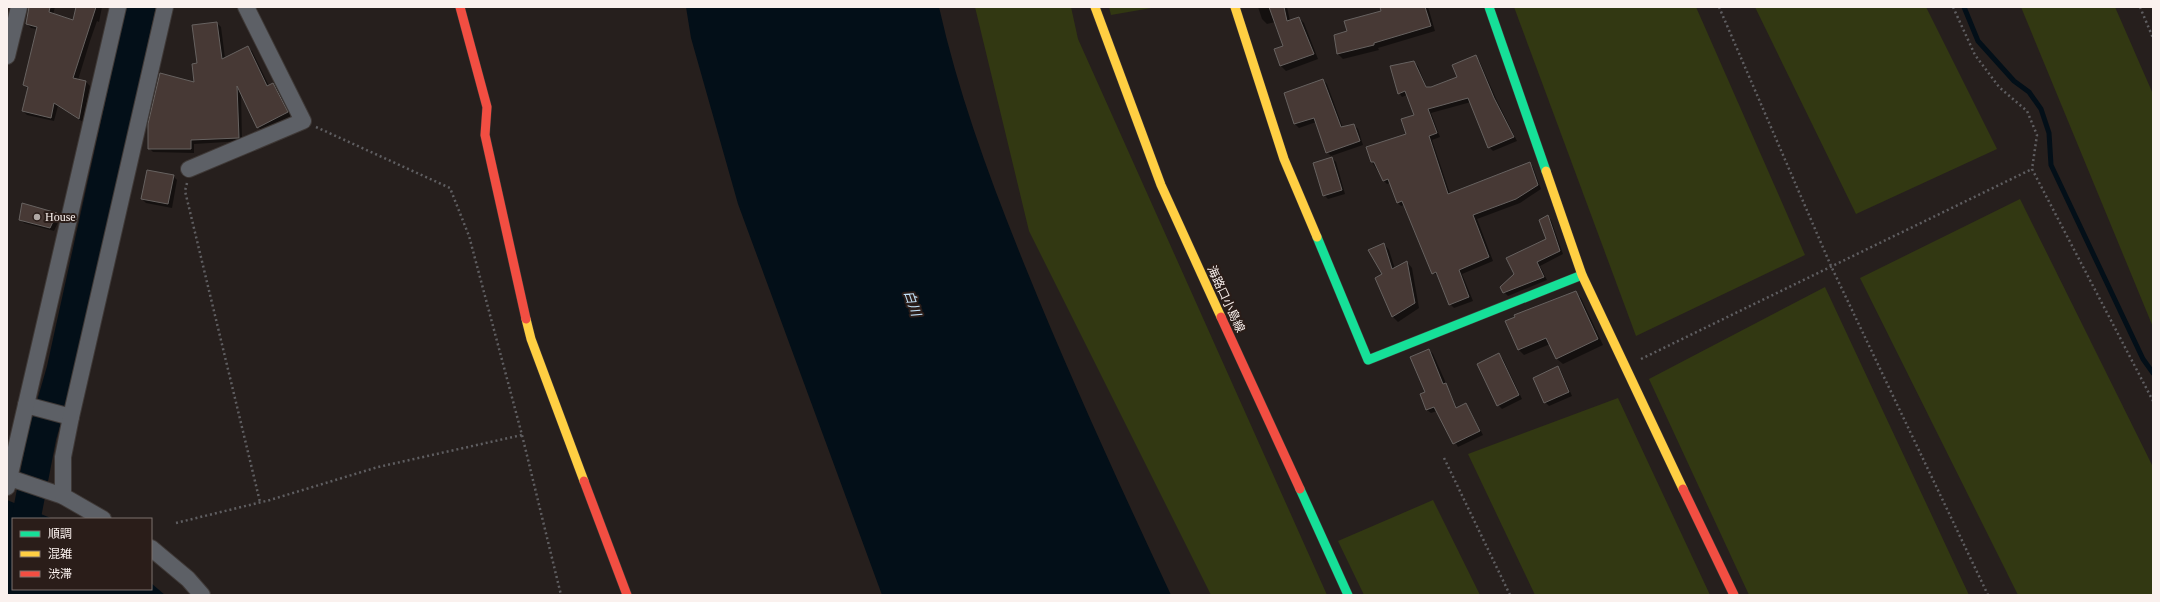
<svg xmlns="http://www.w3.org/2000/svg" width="2160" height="602" viewBox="0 0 2160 602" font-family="'Times New Roman','Noto Sans JP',serif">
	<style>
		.green { fill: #323812 }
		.water { fill: #030f18 }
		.shadow { fill: #0007 }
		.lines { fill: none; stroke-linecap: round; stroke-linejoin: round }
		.stream { stroke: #030f18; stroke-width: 5 }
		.river { stroke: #030f18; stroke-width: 29 }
		.building { fill: #473935; stroke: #676260 }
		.street-casing { stroke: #3f3937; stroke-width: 18 }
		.fast-casing { stroke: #3f3937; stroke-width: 10 }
		.slow-casing { stroke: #3f3937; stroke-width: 10 }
		.jam-casing { stroke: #3f3937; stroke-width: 10 }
		.path { stroke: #5f5e61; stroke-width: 2.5; stroke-dasharray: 2 3; stroke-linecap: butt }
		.street { stroke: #5d6066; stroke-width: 16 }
		.fast { stroke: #16e098; stroke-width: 9 }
		.slow { stroke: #ffcf43; stroke-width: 9 }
		.jam { stroke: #f24e42; stroke-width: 9 }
		.poi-dot { fill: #b0a8a5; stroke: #2a1d19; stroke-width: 1.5 }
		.labels { text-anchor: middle; stroke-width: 4; stroke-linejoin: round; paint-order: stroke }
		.poi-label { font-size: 12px; fill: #faf1ee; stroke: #2a1d19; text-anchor: start }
		.street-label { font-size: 12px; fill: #faf1ee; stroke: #2a1d19 }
		.water-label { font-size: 13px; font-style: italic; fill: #c0e0f7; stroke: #2a1d19 }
	</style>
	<rect width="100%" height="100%" fill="#261f1d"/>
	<!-- green -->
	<g class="green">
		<polygon points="975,7 1071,7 1078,39 1327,595 1211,595 1029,231"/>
		<polygon points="1109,7 1157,7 1111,15"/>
		<polygon points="1514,7 1696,7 1805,255 1636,336"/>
		<polygon points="1755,7 1926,7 1997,149 1856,214"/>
		<polygon points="2021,7 2115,7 2153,94 2153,327"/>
		<polygon points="2020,199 2153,467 2153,595 2018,595 1860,278"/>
		<polygon points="1825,287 1969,595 1749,595 1649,379"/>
		<polygon points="1618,398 1710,595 1535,595 1468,454"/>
		<polygon points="1433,500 1480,595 1364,595 1338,541"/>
	</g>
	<!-- water -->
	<g class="water">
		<path d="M 686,7 L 939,7 C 959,96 991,182 1025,266 C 1070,377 1120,486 1171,595 L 882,595 L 738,204 L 691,38 Z"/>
		<polygon points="7,500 53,519 13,519 13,589 151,589 151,583 165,595 7,595"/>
	</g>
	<!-- shadow -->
	<g class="shadow">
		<polygon points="30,7 55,7 53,14 73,21 77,7 102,7 99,22 97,21 90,41 78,80 86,82 90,86 83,122 58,106 54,121 27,115 23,111 28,89 24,85 37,29 31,28 27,24"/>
		<polygon points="1258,7 1287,7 1290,21 1299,18 1304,23 1318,59 1286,71 1281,66 1275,50 1284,46 1275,22 1267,24 1262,19"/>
		<polygon points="1381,7 1428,7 1435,31 1378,48 1379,50 1343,59 1338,54 1335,36 1348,31 1382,12"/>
		<polygon points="217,23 221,27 225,58 248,48 252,51 269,86 273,84 277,88 291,116 262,131 258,127 241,91 242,141 194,144 194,153 153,152 149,148 195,84 198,64"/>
		<polygon points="1475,56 1479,60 1498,103 1517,141 1493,151 1489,147 1471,102 1431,113 1440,137 1432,140 1450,194 1529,163 1533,167 1541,189 1520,203 1477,219 1493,261 1462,274 1473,301 1454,308 1450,304 1439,276 1433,273 1405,205 1401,206 1397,202 1390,183 1387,184 1383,180 1372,162 1407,134 1415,115 1407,95 1402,97 1399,93 1414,62 1418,66 1427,88 1431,88 1459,77"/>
		<polygon points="1323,80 1327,84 1343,128 1354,125 1358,129 1363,145 1331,156 1327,152 1316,122 1299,128 1295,124 1285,94"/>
		<polygon points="1332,158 1336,162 1345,194 1328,199 1324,195"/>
		<polygon points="173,176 177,180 172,208 146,203 142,199"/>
		<polygon points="23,204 57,214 60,218 54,231 24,223 20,219"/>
		<polygon points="1548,216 1551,220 1563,254 1540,266 1547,280 1508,296 1504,292 1548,240"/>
		<polygon points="1384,244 1389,250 1395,269 1407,262 1412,268 1419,308 1398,322 1393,317 1376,279 1384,275"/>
		<polygon points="1575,292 1581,298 1603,345 1563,364 1557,359 1550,344 1524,355 1519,350"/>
		<polygon points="1429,350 1433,354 1457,408 1465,404 1469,408 1483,435 1458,447 1437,411 1431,413 1427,410"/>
		<polygon points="1499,355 1503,359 1522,399 1502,409 1498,405"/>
		<polygon points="1557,367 1561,371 1572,396 1549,406 1545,402"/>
	</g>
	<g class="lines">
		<!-- stream -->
		<polyline class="stream" points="1964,7 1978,41 2014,81 2029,92 2041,109 2049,133 2051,165 2143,359 2153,373"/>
		<!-- river -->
		<polyline class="river" points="26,519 42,436 61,370 141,7"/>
	</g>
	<!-- building -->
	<g class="building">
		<polygon points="29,7 50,7 49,12 73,20 76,7 96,7 73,78 86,81 79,119 54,103 51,118 22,111 28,87 23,85 37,27 26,24"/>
		<polygon points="1269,7 1284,7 1287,21 1299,17 1314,54 1280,66 1274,49 1283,46"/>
		<polygon points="1380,7 1425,7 1431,26 1374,43 1374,45 1337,54 1334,35 1347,31 1344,21 1381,11"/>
		<polygon points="217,22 222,59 248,46 267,86 273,83 288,112 257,128 237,86 239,138 191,140 191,149 148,149 148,124 160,73 194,82 192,64 197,63 192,25"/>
		<polygon points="1476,55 1494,98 1514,137 1488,148 1468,98 1428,109 1437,133 1429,136 1448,194 1530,162 1538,185 1516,199 1473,215 1489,257 1459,270 1469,297 1449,305 1436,272 1432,274 1402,201 1397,203 1388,179 1383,181 1374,162 1371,162 1366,147 1406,134 1401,119 1414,115 1405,91 1398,94 1390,66 1414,61 1426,87 1431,87 1457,77 1452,65"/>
		<polygon points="1323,79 1341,127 1354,124 1360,141 1326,153 1314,118 1294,124 1284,93"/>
		<polygon points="1332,157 1342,190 1323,196 1313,163"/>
		<polygon points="147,170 174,175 168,204 141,199"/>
		<polygon points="22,203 57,213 50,228 19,220"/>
		<polygon points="1548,215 1560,251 1537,262 1544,277 1503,293 1500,287 1514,274 1506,258 1546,239 1539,220"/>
		<polygon points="1384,243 1392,269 1407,261 1415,303 1392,317 1375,278 1382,274 1368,250"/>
		<polygon points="1576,291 1598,339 1556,359 1546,338 1518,350 1505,321 1515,317 1514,315"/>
		<polygon points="1429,349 1443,384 1446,383 1456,408 1466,403 1480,431 1453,444 1434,407 1426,410 1420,394 1425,392 1410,357"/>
		<polygon points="1499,353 1519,395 1497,406 1477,364"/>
		<polygon points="1558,366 1569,392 1544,403 1533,378"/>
	</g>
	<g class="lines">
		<!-- street casing -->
		<g class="street-casing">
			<g id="street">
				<polyline points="7,56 19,7"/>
				<polyline points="189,169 303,121 246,7"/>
				<polyline points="26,405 71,417"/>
				<polyline points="7,477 63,496 103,519"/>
				<polyline points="7,487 118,7"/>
				<polyline points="63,496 63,457 71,417 165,7"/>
				<polyline points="151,548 188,579 202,595"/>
			</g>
		</g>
		<!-- fast casing -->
		<g class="fast-casing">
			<g id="fast">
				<polyline points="1489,7 1546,171"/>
				<polyline points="1317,237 1368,360 1582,275"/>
				<polyline points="1300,489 1348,595"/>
			</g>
		</g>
		<!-- slow casing -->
		<g class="slow-casing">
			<g id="slow">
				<polyline points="1095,7 1161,185 1221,317"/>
				<polyline points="1235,7 1284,159 1317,237"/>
				<polyline points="1546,171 1582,275 1683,489"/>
				<polyline points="526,319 531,339 584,481"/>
			</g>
		</g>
		<!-- jam casing -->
		<g class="jam-casing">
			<g id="jam">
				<polyline points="460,7 487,107 485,135 526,319"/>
				<polyline points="1221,317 1300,489"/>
				<polyline points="584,481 627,595"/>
				<polyline points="1683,489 1734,595"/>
			</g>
		</g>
		<!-- path -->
		<g class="path">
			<polyline points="1719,7 1831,266 1988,595"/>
			<polyline points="1953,7 1975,55 1999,87 2027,111 2037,135 2032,169 2153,401"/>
			<polyline points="2140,7 2153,38"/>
			<polyline points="316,127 450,188 469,236 522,435 561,595"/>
			<polyline points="187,183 185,191 260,502"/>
			<polyline points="1641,359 2032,169"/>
			<polyline points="1444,458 1510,595"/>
			<polyline points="176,523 270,500 378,467 522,435"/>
		</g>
		<!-- street -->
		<use href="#street" class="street"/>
		<!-- fast -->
		<use href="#fast" class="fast"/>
		<!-- slow -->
		<use href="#slow" class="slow"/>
		<!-- jam -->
		<use href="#jam" class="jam"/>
	</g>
	<!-- markers -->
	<circle class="poi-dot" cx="37" cy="217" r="4"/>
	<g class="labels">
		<!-- poi labels -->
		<g class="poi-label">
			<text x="45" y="221">House</text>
		</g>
		<!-- street labels -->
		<g class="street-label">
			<text transform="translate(1226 299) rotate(65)" y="4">海路口小島線</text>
		</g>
		<!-- water labels -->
		<g class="water-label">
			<text transform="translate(913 303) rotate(71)" y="5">白川</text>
		</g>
	</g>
	<!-- border -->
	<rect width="2160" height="602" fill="none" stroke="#faf1ee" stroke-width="16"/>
	<!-- legend -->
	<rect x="12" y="518" width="140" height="72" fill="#2a1d19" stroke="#7d726e"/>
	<rect x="20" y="531" width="20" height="6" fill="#16e098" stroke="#7d726e"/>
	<text x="48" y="538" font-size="12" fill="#faf1ee">順調</text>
	<rect x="20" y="551" width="20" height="6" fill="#ffcf43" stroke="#7d726e"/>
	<text x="48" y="558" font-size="12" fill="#faf1ee">混雑</text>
	<rect x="20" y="571" width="20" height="6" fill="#f24e42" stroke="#7d726e"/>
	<text x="48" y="578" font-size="12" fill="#faf1ee">渋滞</text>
</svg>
